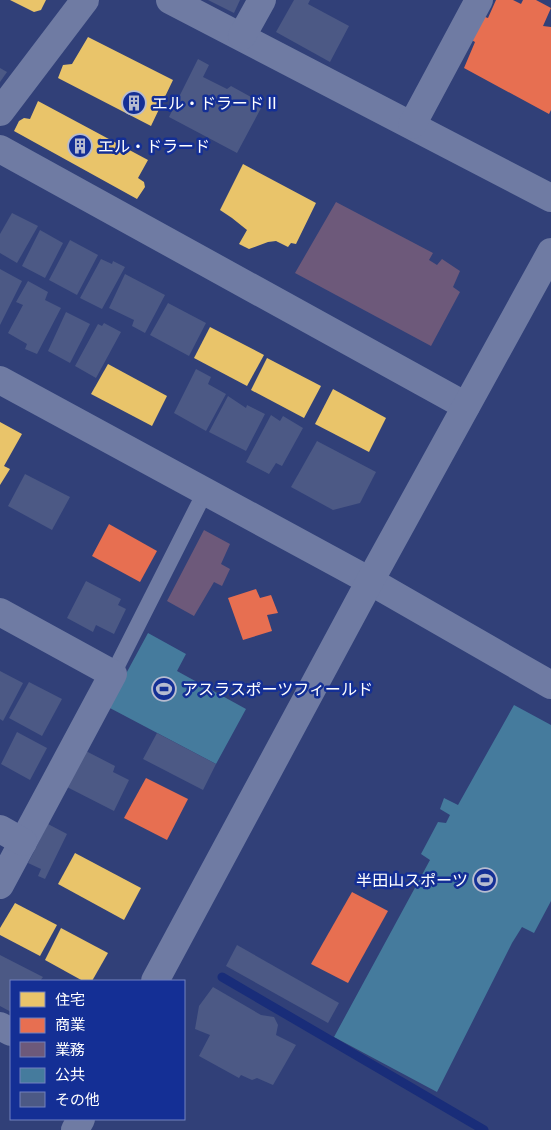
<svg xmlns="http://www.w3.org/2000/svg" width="551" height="1130" viewBox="0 0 551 1130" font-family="Karla,'Noto Sans JP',sans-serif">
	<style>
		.homes { fill: #e9c46a }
		.shops { fill: #e76f51 }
		.offices { fill: #6d597a }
		.public { fill: #457b9d }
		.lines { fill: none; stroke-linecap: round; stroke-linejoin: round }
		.stream { stroke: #192d79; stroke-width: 9 }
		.building { fill: #4c5985 }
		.service { stroke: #6f7ba3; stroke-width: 16 }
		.minor { stroke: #6f7ba3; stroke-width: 28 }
		.tertiary { stroke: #6f7ba3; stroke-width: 28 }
		.labels { text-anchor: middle; stroke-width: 5; stroke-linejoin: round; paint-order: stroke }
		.poi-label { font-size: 16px; fill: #fff; stroke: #142f95; text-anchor: start }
	</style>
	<rect width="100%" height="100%" fill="#314078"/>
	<!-- homes -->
	<g class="homes">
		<polygon points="10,0 46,0 41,10 34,12"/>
		<polygon points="88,37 173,80 151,126 58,78 63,65 72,64"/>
		<polygon points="38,101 148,160 138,178 144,182 145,187 137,199 14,131 19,121 24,118 30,119"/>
		<polygon points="243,164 316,203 296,244 291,243 288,247 276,241 268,242 249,249 239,244 247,230 232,218 220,210"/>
		<polygon points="210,327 264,355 247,386 194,358"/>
		<polygon points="267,358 321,386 304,418 251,390"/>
		<polygon points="108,364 167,396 152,426 91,394"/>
		<polygon points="333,389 386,418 369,452 315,424"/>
		<polygon points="0,422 22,434 4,466 10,469 0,485"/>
		<polygon points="75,853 141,888 124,920 58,884"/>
		<polygon points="15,903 57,925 40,956 0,935 0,928"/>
		<polygon points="61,928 108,953 92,981 83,981 45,960"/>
	</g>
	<!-- shops -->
	<g class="shops">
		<polygon points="496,0 513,0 521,4 523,0 536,0 551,8 543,26 551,27 551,110 549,114 464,68 475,42 468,38 479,15 488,18"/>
		<polygon points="109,524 157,551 140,582 92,556"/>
		<polygon points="256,589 260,598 271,595 278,613 267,615 272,631 243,640 228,598"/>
		<polygon points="146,778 188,799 167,840 124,818"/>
		<polygon points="352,892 388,911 348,983 311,964"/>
	</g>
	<!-- offices -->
	<g class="offices">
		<polygon points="336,202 433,253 429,260 437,265 442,259 460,271 453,287 460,292 431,346 295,273"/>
		<polygon points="204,530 230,544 221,564 230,569 222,586 214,582 194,616 167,601"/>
	</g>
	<!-- public -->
	<g class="public">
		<polygon points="148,633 186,654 177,671 246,709 216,764 108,707"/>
		<polygon points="514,705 551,725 551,901 534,933 522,927 512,943 437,1092 334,1037 430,860 421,854 438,822 446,823 450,815 440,809 444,798 458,805"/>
	</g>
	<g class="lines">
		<!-- stream -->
		<polyline class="stream" points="222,977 484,1130"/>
	</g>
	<!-- building -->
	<g class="building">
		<polygon points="208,0 240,0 234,13"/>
		<polygon points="294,0 310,0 308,4 349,26 330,62 276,32"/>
		<polygon points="198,59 209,65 203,77 227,89 231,86 260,102 261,108 237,153 169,117"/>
		<polygon points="0,68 7,72 0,82"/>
		<polygon points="12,213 38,226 17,263 0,253 0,234"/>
		<polygon points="40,230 63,243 45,278 22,266"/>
		<polygon points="70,240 98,255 77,295 49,280"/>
		<polygon points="101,259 112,264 113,261 125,267 102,309 80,298"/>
		<polygon points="0,269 22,281 0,325"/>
		<polygon points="125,274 165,295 145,333 132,326 134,320 109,308"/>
		<polygon points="28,281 48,292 45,300 61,308 37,354 25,349 27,344 8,333 23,305 16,302"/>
		<polygon points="168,303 206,323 189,356 150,335"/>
		<polygon points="66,312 90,324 70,363 48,351"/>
		<polygon points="104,323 121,332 96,378 75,366 98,324 102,326"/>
		<polygon points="196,369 211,377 208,384 226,394 206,431 174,413"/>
		<polygon points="228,396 246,408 247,405 265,414 246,451 209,432"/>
		<polygon points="271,415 280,421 283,416 303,428 282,466 276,463 269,474 246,462"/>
		<polygon points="317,441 376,472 360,503 333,510 291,487"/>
		<polygon points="25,474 70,497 52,530 8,506"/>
		<polygon points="86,581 121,599 118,605 126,609 114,634 96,625 93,632 67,618"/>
		<polygon points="0,671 23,683 3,721 0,719"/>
		<polygon points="29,682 62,699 42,736 9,718"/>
		<polygon points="17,732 47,748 30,780 1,764"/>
		<polygon points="157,733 216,764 203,790 143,759"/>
		<polygon points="84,750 115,766 113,772 129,780 114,811 65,786"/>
		<polygon points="48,824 67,834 45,879 38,876 41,869 28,863"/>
		<polygon points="237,945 339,1003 328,1023 226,966"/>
		<polygon points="0,955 43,977 40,981 11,981 11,1012 0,1006"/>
		<polygon points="213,987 261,1015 274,1017 278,1025 276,1035 296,1045 273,1085 257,1078 252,1080 241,1075 239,1078 199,1056 210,1035 195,1029 199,1006"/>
	</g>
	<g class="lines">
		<!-- service -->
		<polyline class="service" points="113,674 205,492"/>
		<!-- minor -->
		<g class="minor">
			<polyline points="170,0 551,198"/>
			<polyline points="242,36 262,0"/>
			<polyline points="0,112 85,0"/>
			<polyline points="412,125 479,0"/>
			<polyline points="0,149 466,406"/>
			<polyline points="0,612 113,674 0,885"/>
			<polyline points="0,829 23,842"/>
			<polyline points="0,1026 11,1032"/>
		</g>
		<!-- tertiary -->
		<g class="tertiary">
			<polyline points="0,380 370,581 551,685"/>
			<polyline points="155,981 370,581 551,252"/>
			<polyline points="75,1130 81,1119"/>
		</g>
	</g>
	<!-- icons -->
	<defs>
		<g id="building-ring" transform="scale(1.25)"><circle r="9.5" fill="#142f95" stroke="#b7bcd0" stroke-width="1.5"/><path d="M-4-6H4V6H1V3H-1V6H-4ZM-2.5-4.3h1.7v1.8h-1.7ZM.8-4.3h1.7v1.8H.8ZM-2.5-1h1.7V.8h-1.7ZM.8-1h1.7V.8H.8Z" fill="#b7bcd0"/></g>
		<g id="stadium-ring" transform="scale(1.25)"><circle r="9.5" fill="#142f95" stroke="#b7bcd0" stroke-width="1.5"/><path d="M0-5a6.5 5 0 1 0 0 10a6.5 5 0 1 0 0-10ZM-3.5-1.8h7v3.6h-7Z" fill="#b7bcd0"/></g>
	</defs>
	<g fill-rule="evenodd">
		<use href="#building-ring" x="134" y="103"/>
		<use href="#building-ring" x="80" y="146"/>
		<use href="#stadium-ring" x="164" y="689"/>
		<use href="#stadium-ring" x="485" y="880"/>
	</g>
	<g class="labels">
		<!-- poi labels -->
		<g class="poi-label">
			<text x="152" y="109">エル・ドラードⅡ</text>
			<text x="98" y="152">エル・ドラード</text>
			<text x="182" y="695">アスラスポーツフィールド</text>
			<text x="468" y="886" text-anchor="end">半田山スポーツ</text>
		</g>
	</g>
	<!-- legend -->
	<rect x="10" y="980" width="175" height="140" fill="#142f95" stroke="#7282bf"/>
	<rect x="20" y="992" width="25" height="15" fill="#e9c46a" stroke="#7282bf"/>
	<text x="55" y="1005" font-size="15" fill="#ffffff">住宅</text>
	<rect x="20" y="1018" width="25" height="15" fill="#e76f51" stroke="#7282bf"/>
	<text x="55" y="1030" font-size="15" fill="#ffffff">商業</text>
	<rect x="20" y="1042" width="25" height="15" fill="#6d597a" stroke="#7282bf"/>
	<text x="55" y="1055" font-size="15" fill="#ffffff">業務</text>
	<rect x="20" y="1068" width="25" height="15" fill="#457b9d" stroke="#7282bf"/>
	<text x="55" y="1080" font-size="15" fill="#ffffff">公共</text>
	<rect x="20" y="1092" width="25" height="15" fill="#4c5985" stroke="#7282bf"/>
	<text x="55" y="1105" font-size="15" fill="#ffffff">その他</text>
</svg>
